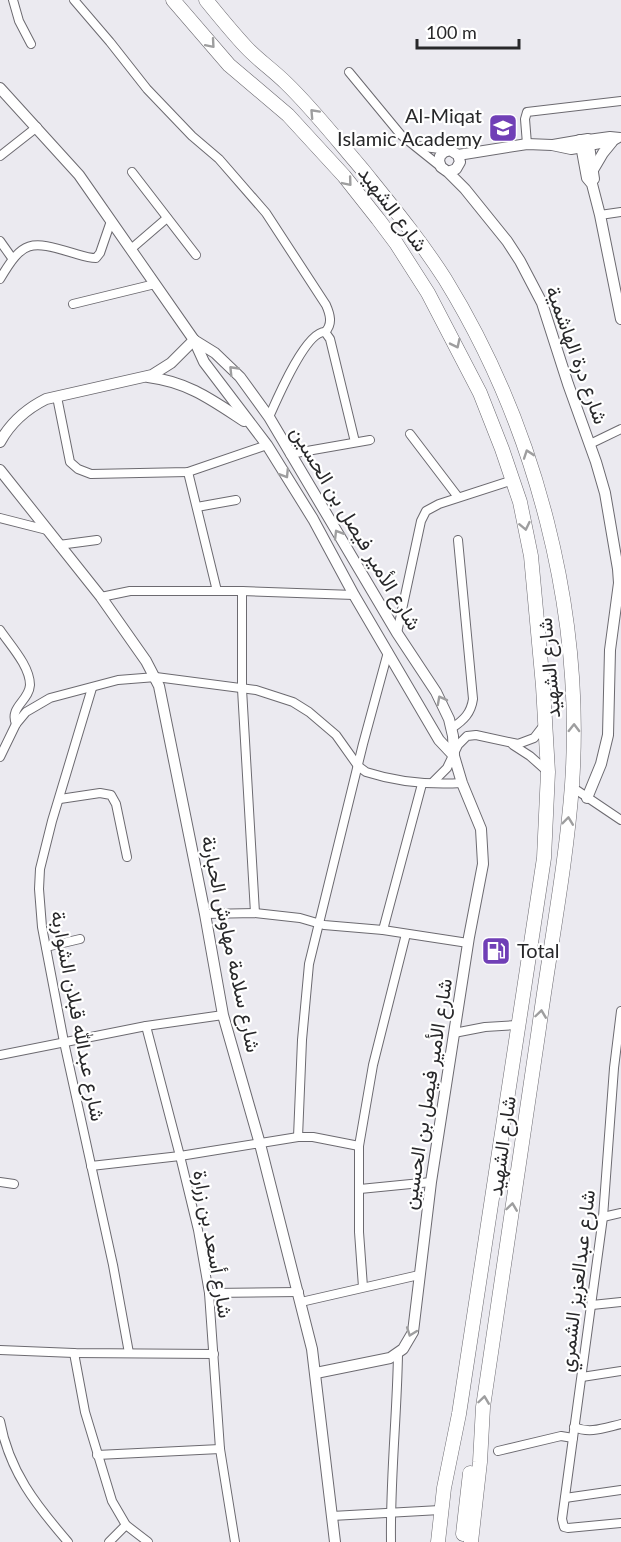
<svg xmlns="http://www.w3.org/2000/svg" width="621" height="1542" viewBox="0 0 621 1542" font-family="Lato,Vazirmatn,sans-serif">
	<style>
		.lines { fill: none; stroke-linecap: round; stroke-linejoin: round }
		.minor-casing { stroke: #6c6a70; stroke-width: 10 }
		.tertiary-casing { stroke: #6c6a70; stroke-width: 12 }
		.trunk-casing { stroke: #6c6a70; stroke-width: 15 }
		.minor { stroke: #fff; stroke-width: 8 }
		.tertiary { stroke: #fff; stroke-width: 10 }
		.trunk { stroke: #fff; stroke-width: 14 }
		.oneway { stroke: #9e9e9f }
		.labels { text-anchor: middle; stroke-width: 4.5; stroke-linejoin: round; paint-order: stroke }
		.poi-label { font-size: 20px; fill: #28282a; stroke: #fff; text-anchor: end }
		.street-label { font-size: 20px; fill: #28282a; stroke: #fff }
	</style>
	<rect width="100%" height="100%" fill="#ebeaf0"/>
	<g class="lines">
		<!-- minor casing -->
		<g class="minor-casing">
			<g id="minor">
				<polyline points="13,0 19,21 31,44"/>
				<path d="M 74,0 L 110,42 L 147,89 L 192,136 L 219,159 L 266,213 L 326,305 C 330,314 333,324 325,332"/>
				<polyline points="349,72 401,135 441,167"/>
				<polyline points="588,139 610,136 620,137"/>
				<polyline points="527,144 525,119 527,112 621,101"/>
				<polyline points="417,146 447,150"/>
				<polyline points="589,146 612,142 621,137"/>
				<polyline points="0,156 37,127"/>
				<polyline points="132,172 196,255"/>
				<polyline points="600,215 621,212"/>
				<polyline points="0,241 12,258"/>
				<polyline points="131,249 167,218"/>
				<path d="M 0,279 C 23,240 30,240 73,253 C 80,255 88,258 96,258 L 100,253 L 111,221"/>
				<polyline points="73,304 155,284"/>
				<polyline points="57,397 70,462 78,469 91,474 188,472 267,445"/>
				<path d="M 269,417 C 277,399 306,331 325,332 L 330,339 L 355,442"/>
				<polyline points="410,434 458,497"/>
				<polyline points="590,444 621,429"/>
				<polyline points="290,454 370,440"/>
				<polyline points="188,472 217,591"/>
				<polyline points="197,507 236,500"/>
				<polyline points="0,518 47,530"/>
				<polyline points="59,545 97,540"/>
				<polyline points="242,591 242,689 255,913"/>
				<polyline points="101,597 130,591 242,591 354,595"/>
				<path d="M 0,630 C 10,645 30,666 30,685 C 29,701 9,707 16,724"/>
				<polyline points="397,633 421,521 426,511 439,504 513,480"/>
				<polyline points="92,688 52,821 40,869 39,889 42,927 64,1042 113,1265 129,1353"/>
				<path d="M 452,728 C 464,720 471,713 473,699 L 458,540"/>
				<polyline points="513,745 530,756 548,772"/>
				<path d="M 0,757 L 16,724 L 26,712 L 50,698 L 118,680 L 156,677 L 256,690 L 293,702 L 309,712 L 336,735 L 358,766 L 366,772 C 397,782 429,785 462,783"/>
				<polyline points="433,782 447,768 458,745 467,736 476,735 518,744 534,738 544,725"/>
				<polyline points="572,787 621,820"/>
				<polyline points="60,799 100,793 111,795 116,804 127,857"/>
				<polyline points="205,914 255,913 300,918 324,925 383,930 468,943"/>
				<polyline points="383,930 422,784"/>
				<polyline points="46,947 80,939"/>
				<polyline points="621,1011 614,1068 603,1217 562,1519 564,1527 568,1528 621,1523"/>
				<polyline points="146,1026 180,1156 198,1230 209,1293 220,1449 235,1542"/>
				<polyline points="454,1033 485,1027 517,1025"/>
				<polyline points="0,1055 146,1026 223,1015"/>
				<polyline points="298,1137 302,1040 309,964 363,744 388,652"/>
				<polyline points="91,1166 180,1156 298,1137 313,1137 359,1146"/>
				<polyline points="0,1182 14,1184"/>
				<polyline points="360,1189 431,1182"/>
				<polyline points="603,1217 621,1213"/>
				<polyline points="363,1287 359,1232 359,1146 373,1065 406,934"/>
				<polyline points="209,1293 299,1292"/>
				<polyline points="301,1302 419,1275"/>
				<polyline points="592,1305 621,1302"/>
				<polyline points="0,1350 74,1353 214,1354"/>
				<polyline points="74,1353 85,1412 112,1501 126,1525 148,1542"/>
				<polyline points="582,1377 621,1371"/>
				<path d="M 0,1421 C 9,1471 36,1505 68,1542"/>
				<path d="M 574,1427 C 590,1434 604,1428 621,1424"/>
				<polyline points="498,1451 561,1436 573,1438"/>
				<polyline points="97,1455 220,1449"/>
				<polyline points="565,1498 621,1490"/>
				<polyline points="332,1516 440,1510"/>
				<polyline points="109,1542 126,1525"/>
				<path d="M 391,1542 C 390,1479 397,1416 398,1354"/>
			</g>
		</g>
		<!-- tertiary casing -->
		<g class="tertiary-casing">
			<g id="tertiary">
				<polyline points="0,88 79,175 194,340 204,362 267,445 313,519 354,595 439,740 454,756"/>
				<polyline points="580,140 587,178 592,184 600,215 621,319"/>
				<polyline points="553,145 588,139 594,179"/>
				<polyline points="458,155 527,144 552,145 571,149 589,146"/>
				<polyline points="593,170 603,153 612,142"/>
				<polyline points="448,172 456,169 460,162 458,155 450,150 444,152 440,156 439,161 441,167 448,172 465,189 507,241 520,261 542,303 568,384 596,462 605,493 618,569 619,583 610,650 608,735 601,764 587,798"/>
				<polyline points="194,340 215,353 240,377 269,417 397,633 436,692 449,719 453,736 454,756 462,783 481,829 483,864 469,937 431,1182 413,1332 403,1349 390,1358 316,1373"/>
				<path d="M 148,377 C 188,382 212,400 244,421"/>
				<path d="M 0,442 C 11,422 26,409 46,399 L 152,375 L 171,363 L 194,340"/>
				<polyline points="0,470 101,597 146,661 159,686 205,914 223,1015 260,1144 312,1349 335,1542"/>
			</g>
		</g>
		<!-- trunk casing -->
		<g class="trunk-casing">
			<g id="trunk">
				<polyline points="173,0 229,65 288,115 344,176 378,219 396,243 428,293 480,393 502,449 520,502 531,556 543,686 548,772 544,858 459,1414 444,1488 438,1542"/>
				<path d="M 206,0 C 219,16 232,32 246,47 C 258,60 273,70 286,83 C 313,109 337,140 362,169 C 391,205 420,240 445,279 C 536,427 584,611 572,785 C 566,866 550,947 539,1028 C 520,1154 502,1281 483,1407 L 480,1462 L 471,1542"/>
				<polyline points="463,1534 470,1473"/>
			</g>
		</g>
		<!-- minor -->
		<use href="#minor" class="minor"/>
		<!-- tertiary -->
		<use href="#tertiary" class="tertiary"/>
		<!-- trunk -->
		<use href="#trunk" class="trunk"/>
	</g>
	<!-- one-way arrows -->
	<defs><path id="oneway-chevron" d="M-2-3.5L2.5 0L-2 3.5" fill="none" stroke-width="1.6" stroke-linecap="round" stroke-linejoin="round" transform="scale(1.5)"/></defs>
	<g class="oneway">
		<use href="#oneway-chevron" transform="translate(211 44) rotate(49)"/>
		<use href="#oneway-chevron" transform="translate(314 113) rotate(-133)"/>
		<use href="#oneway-chevron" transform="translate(348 182) rotate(50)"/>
		<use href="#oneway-chevron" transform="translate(456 344) rotate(64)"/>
		<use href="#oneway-chevron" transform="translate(233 370) rotate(-134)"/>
		<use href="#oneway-chevron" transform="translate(528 454) rotate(-109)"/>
		<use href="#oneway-chevron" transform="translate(285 474) rotate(58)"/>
		<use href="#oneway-chevron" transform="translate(525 526) rotate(78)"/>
		<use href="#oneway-chevron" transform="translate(338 534) rotate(-121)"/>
		<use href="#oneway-chevron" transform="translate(441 700) rotate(-118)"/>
		<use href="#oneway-chevron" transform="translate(574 728) rotate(-89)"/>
		<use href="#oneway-chevron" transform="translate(568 821) rotate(-83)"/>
		<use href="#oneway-chevron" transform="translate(541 1014) rotate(-82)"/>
		<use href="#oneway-chevron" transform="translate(512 1207) rotate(-82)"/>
		<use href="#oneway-chevron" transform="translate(411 1332) rotate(110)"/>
		<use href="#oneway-chevron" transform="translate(484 1400) rotate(-82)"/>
	</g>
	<!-- icons -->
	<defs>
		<g id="school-square" transform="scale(1.5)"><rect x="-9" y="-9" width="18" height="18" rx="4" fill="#703fb6" stroke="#fff"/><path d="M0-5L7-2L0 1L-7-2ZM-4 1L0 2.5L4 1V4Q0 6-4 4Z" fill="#fff"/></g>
		<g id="fuel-square" transform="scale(1.5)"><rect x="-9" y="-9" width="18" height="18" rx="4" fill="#703fb6" stroke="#fff"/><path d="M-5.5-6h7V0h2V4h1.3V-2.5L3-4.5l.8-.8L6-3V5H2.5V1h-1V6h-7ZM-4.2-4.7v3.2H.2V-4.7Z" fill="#fff"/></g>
	</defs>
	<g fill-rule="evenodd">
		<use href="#school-square" x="503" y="128"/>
		<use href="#fuel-square" x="496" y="951"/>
	</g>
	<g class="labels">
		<!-- poi labels -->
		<g class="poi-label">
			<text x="482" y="123">Al-Miqat<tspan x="482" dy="23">Islamic Academy</tspan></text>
			<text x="517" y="958" text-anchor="start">Total</text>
		</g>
		<!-- street labels -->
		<g class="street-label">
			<text transform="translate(393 209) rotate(53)" y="7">شارع الشهيد</text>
			<text transform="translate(577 355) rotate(70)" y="7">شارع درة الهاشمية</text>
			<text transform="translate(356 528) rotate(59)" y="7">شارع الأمير فيصل بن الحسين</text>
			<text transform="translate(549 668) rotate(-95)" y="7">شارع الشهيد</text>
			<text transform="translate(231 944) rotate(78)" y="7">شارع سلامة مهاوش الحبارنة</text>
			<text transform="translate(78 1016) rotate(79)" y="7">شارع عبدالله قبلان الشواربة</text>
			<text transform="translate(427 1094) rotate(-81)" y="7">شارع الأمير فيصل بن الحسين</text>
			<text transform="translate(502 1146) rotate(-82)" y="7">شارع الشهيد</text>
			<text transform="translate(213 1244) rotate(80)" y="7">شارع أسعد بن زرارة</text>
			<text transform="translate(577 1281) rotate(-83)" y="7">شارع عبدالعزيز الشمري</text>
		</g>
	</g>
	<!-- scale -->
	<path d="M417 39v9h102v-9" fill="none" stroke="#28282a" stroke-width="3"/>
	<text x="426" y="39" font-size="18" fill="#28282a" stroke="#ffffff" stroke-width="4.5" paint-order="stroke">100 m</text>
</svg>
